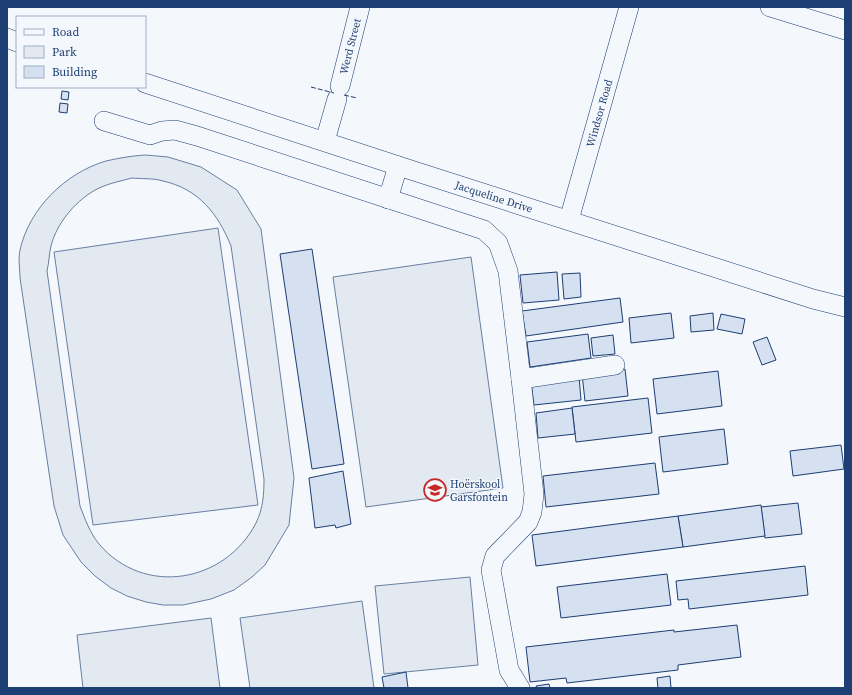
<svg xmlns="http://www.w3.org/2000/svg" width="852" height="695" viewBox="0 0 852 695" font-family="'Source Serif 4',serif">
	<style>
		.green { fill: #e3e9f0; stroke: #687fa3; fill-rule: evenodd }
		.building { fill: #d5e0f0; stroke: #1d3f73 }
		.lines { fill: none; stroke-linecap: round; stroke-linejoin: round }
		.minor-casing { stroke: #1d3f73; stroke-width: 20 }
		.minor { stroke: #f4f7fb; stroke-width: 19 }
		.fence { stroke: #1d3f73; stroke-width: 1; stroke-dasharray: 5 2; stroke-linecap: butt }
		.labels { text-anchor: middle; stroke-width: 3; stroke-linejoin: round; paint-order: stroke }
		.street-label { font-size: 11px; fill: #1d3f73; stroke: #f4f7fb }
		.poi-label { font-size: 11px; fill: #1d3f73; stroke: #f4f7fb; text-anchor: start }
	</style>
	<rect width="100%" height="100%" fill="#f4f7fb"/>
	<!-- green -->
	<g class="green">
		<path d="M 145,155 L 168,157 L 201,167 L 237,190 L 261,229 L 294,478 L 289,525 L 265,565 L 252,577 L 234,590 L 211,599 L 183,605 L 163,605 L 146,602 L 127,596 L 111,588 L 95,576 L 81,562 L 63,535 L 54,506 L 20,278 C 20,269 18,259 20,250 C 29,209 65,173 106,161 C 119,158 131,156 145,155 ZM 132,178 C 142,179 153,178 163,181 C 199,189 218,214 231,246 L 264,479 C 264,494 263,509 256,523 C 225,583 144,597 99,544 C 90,533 85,519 80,506 L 47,271 C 49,263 49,254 51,246 C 57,222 77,199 99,188 C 110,183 121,181 132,178 Z"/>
		<polygon points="218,228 258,505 93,525 54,252"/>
		<polygon points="471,257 503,488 366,507 333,277"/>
		<polygon points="470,577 478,665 384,674 375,586"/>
		<polygon points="362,601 374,688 250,688 240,618"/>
		<polygon points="211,618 220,688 83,688 77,635"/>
	</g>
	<!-- building -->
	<g class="building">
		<polygon points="62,91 69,92 68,100 61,99"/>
		<polygon points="60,103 68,104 67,113 59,112"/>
		<polygon points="312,249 344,464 312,469 280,254"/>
		<polygon points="557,272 559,300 523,303 520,275"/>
		<polygon points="580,273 581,297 564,299 562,274"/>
		<polygon points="620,298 623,322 526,336 522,311"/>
		<polygon points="671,313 674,338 631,343 629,318"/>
		<polygon points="713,313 714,330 691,332 690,316"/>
		<polygon points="721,314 745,319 742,334 717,329"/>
		<polygon points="588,334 591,358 530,367 527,342"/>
		<polygon points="613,335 615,354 593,356 591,338"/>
		<polygon points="767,337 776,360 762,365 753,342"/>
		<polygon points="625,369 628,396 585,401 582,374"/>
		<polygon points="718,371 722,406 657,414 653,379"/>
		<polygon points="579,376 581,400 534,405 531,382"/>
		<polygon points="648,398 652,433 576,442 572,407"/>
		<polygon points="572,408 575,434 538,438 536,413"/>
		<polygon points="724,429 728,464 663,472 659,437"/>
		<polygon points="841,445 844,469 793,476 790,451"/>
		<polygon points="655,463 659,494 546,507 543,476"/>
		<polygon points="343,471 351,524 336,528 335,525 315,528 309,478"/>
		<polygon points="798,503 802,534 765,538 761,507"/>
		<polygon points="761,505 765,536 683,547 678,516"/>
		<polygon points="678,516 683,547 536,566 532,535"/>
		<polygon points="805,566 808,595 689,609 688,599 678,600 676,581"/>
		<polygon points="667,574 671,605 561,618 557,587"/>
		<polygon points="737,625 741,657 678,665 678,670 567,683 566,678 530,682 526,647 674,630 674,632"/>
		<polygon points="406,672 408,688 384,688 382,677"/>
		<polygon points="670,676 671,688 658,688 657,678"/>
		<polygon points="549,684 550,688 537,688 536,686"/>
	</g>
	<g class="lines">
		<!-- minor casing -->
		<g class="minor-casing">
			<g id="minor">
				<polyline points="770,7 845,30"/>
				<polyline points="7,38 17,42"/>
				<path id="s1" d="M 145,83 L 414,171 L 813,299 L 845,307"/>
				<path id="s2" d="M 340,86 L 360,7"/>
				<polyline points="104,121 150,135 162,131 175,130 197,136 484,230 498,243 508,271 521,379 534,494 532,512 528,522 495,556 491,570 509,670 520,688"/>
				<polyline points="325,141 337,99"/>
				<polyline points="388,199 398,166"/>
				<path id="s3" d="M 569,220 L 629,7"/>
				<polyline points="521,379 615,365"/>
			</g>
		</g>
		<!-- minor -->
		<use href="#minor" class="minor"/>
		<!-- fence -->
		<g class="fence">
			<polyline points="311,87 334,93"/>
			<polyline points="344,95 357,98"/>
		</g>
	</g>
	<!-- icons -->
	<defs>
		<g id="school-ring" transform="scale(1.15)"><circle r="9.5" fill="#f4f7fb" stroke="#c62828" stroke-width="1.5"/><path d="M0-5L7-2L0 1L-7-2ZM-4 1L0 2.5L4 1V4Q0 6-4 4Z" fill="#c62828"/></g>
	</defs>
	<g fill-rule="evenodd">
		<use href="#school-ring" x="435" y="490"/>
	</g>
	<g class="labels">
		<!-- street labels -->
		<g class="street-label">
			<text dy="4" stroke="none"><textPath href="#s2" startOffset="41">Werd Street</textPath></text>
			<text dy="4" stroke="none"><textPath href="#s3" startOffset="111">Windsor Road</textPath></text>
			<text dy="4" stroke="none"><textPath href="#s1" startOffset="367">Jacqueline Drive</textPath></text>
		</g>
		<!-- poi labels -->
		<g class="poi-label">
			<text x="450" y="488">Hoërskool<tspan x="450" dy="13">Garsfontein</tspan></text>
		</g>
	</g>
	<!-- border -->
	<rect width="852" height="695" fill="none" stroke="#1d3f73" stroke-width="16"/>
	<!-- legend -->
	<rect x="16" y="16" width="130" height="72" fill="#f4f7fb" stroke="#9eadc5"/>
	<rect x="24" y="29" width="20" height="6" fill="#f4f7fb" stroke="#9eadc5"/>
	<text x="52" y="36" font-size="12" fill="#1d3f73">Road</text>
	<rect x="24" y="46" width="20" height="12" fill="#e3e9f0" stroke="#9eadc5"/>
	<text x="52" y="56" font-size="12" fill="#1d3f73">Park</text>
	<rect x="24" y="66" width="20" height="12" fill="#d5e0f0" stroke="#9eadc5"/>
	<text x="52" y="76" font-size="12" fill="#1d3f73">Building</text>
</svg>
